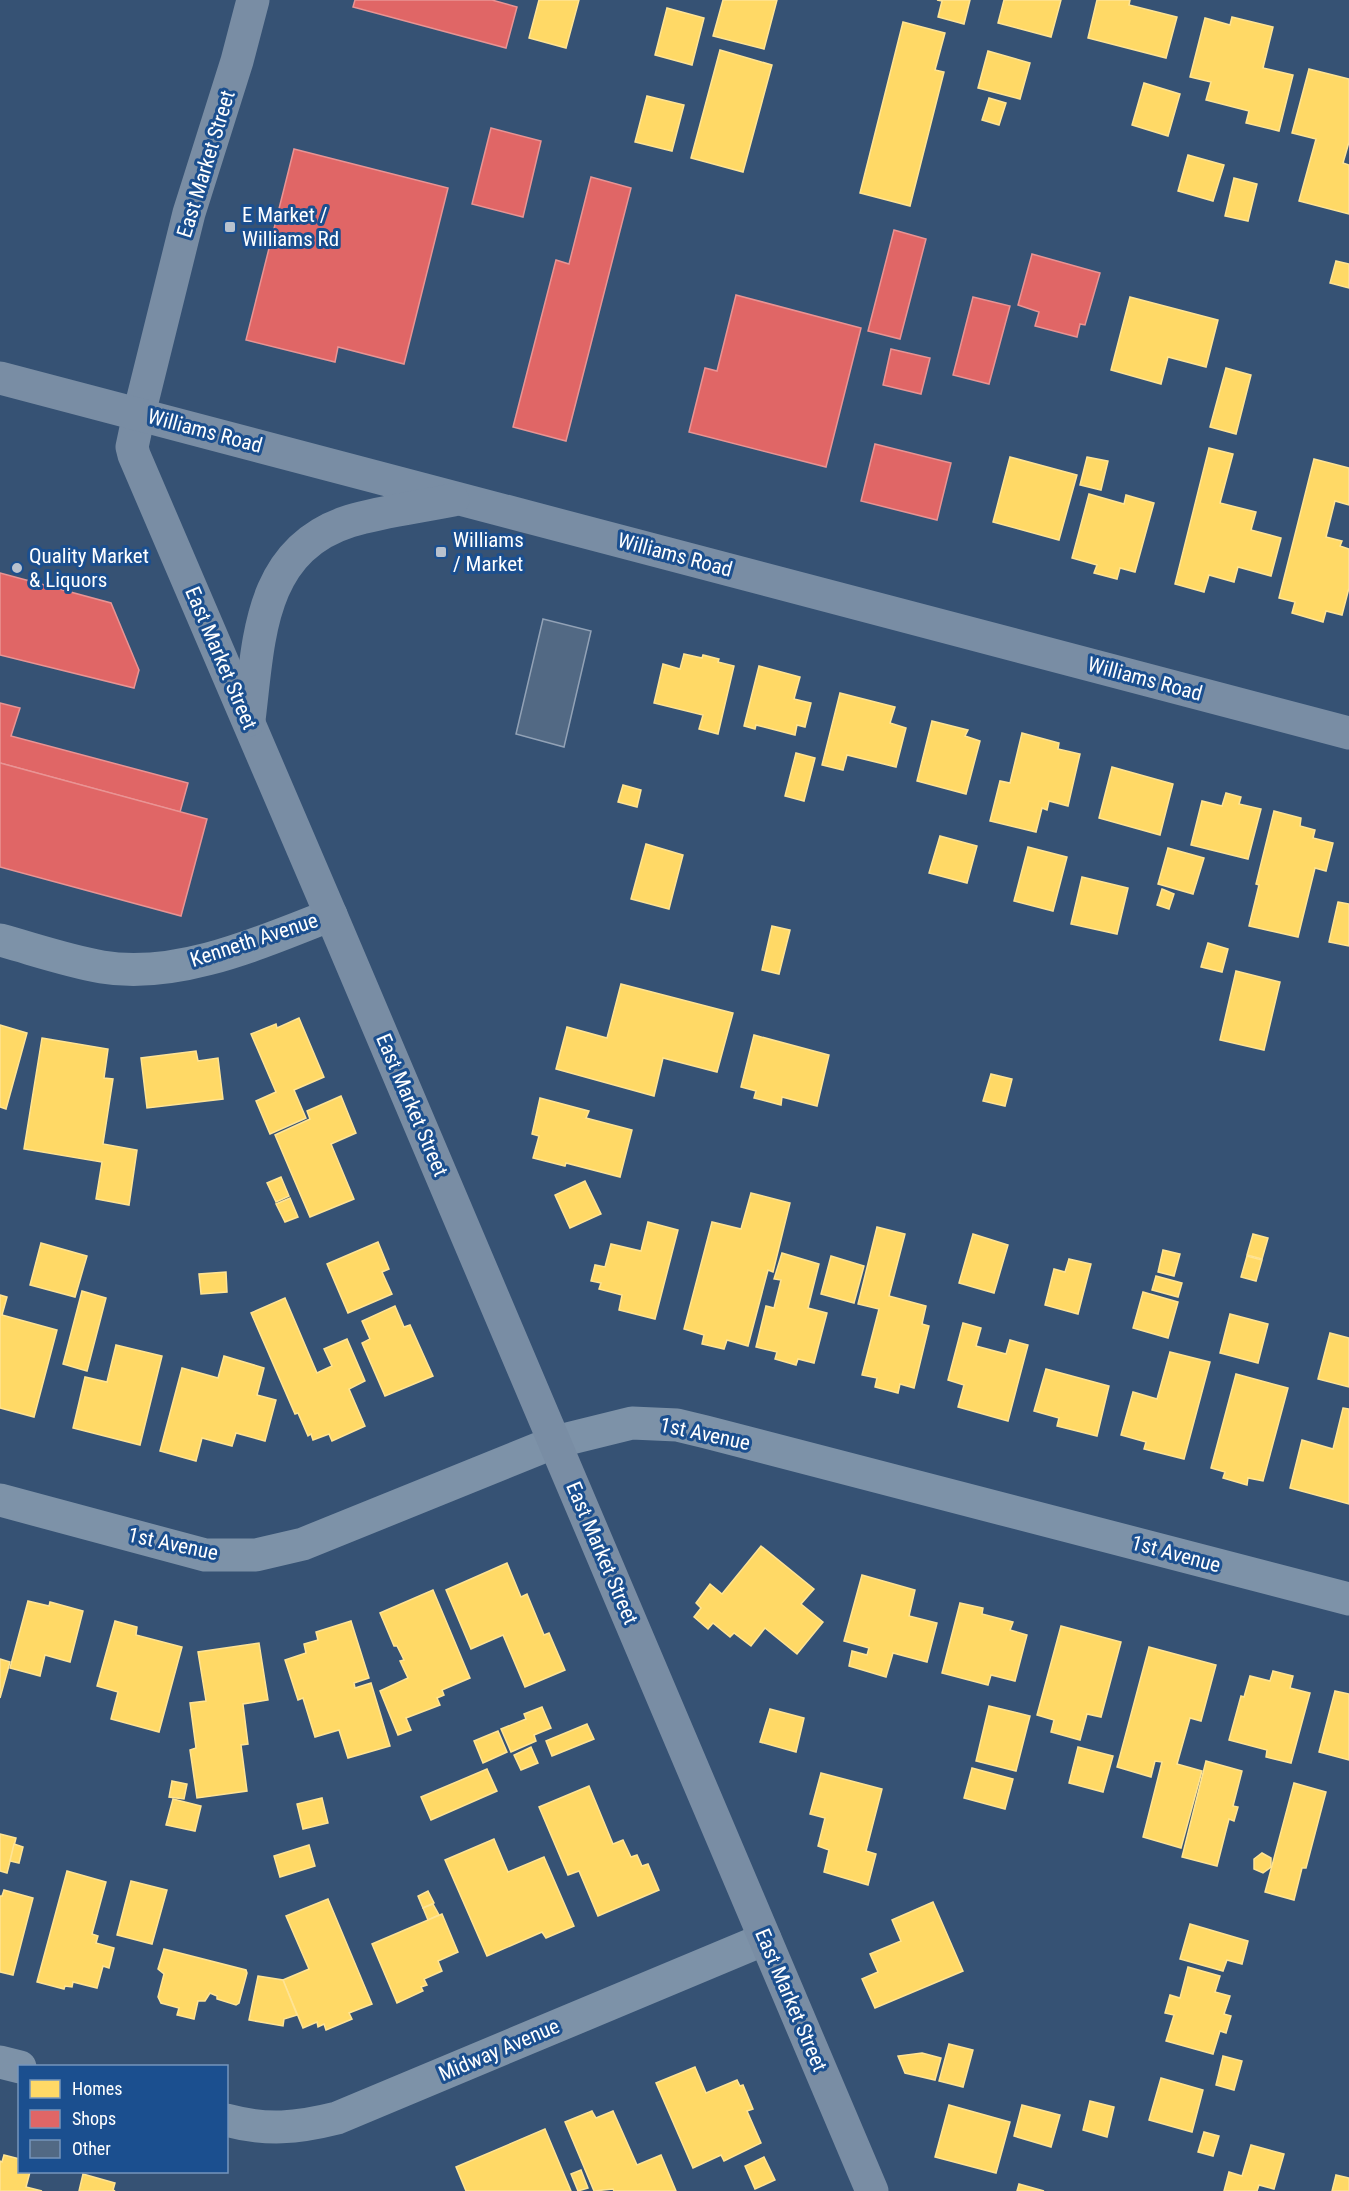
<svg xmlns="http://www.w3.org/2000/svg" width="1349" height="2191" viewBox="0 0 1349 2191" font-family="'Roboto Condensed',sans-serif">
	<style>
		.homes { fill: #ffd966; stroke: #ffe494; stroke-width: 1.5 }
		.shops { fill: #e06666; stroke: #e99494; stroke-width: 1.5 }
		.building { fill: #526984; stroke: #92a2b6; stroke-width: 1.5 }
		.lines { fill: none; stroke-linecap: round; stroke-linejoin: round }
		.street { stroke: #7d92a8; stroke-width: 33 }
		.secondary { stroke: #798da4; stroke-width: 33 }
		.poi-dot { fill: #b9c2ce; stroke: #1b4f8f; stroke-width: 2 }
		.labels { text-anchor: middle; stroke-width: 6; stroke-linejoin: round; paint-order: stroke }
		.street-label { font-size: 21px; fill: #fff; stroke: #1b4f8f }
		.poi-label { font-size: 21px; fill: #fff; stroke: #1b4f8f; text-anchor: start }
	</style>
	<rect width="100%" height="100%" fill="#365274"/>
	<!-- homes -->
	<g class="homes">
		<polygon points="539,0 579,0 566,48 529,38"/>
		<polygon points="723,0 777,0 764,49 713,36"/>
		<polygon points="937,0 970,0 964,24 938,17 942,1"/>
		<polygon points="1004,0 1061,0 1051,37 998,23"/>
		<polygon points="1097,0 1130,0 1129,5 1177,17 1166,58 1088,38"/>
		<polygon points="667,8 704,18 692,65 655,55"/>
		<polygon points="1232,17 1273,27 1263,68 1293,75 1279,131 1246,123 1249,111 1206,100 1211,82 1190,77 1205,18 1230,25"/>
		<polygon points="903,22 945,33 935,70 944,72 910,206 860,193"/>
		<polygon points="720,50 772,65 743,172 691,158"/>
		<polygon points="988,51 1030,63 1020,99 978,88"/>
		<polygon points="1309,69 1349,79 1349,142 1343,163 1349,165 1349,214 1299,201 1316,139 1292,133"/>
		<polygon points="1144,83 1180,94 1168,136 1132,125"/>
		<polygon points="647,96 684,105 672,151 635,142"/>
		<polygon points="989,98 1006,103 999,125 982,120"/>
		<polygon points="1188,155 1224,165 1213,201 1178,191"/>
		<polygon points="1234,178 1257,184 1248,221 1225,216"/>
		<polygon points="1336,261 1349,264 1349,288 1330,283"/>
		<polygon points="1130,297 1218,320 1206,367 1168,357 1161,384 1111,370"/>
		<polygon points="1226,368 1251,375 1236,434 1210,427"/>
		<polygon points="1209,448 1233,454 1220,503 1256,512 1251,530 1281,538 1271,576 1238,567 1234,582 1209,575 1204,592 1175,584"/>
		<polygon points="1010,457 1077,475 1059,540 993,522"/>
		<polygon points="1087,457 1108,461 1101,490 1080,485"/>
		<polygon points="1314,459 1349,468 1349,505 1335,501 1326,537 1342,541 1340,546 1349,549 1349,588 1342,615 1326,611 1323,622 1292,613 1295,602 1279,598"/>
		<polygon points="1089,494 1124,504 1126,495 1154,503 1135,572 1120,568 1117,579 1094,573 1097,565 1072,558"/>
		<polygon points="684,654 702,658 703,655 719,659 718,662 734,666 718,734 699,729 703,715 654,703 663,664 680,669"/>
		<polygon points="759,666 800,677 794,699 811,703 805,727 797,725 795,735 756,725 755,729 744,726"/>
		<polygon points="840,693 895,707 890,723 906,728 896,767 847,755 843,770 822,765"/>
		<polygon points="932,721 968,730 965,736 980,741 966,794 917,781"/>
		<polygon points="1022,733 1059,743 1058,749 1080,754 1068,806 1049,801 1047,810 1042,808 1036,832 990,821 1000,781 1010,783"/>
		<polygon points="796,753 815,758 804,801 785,796"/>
		<polygon points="1112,767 1173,784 1160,835 1099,818"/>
		<polygon points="623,785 641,790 637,807 618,802"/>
		<polygon points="1226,793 1241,797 1239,804 1261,809 1248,859 1191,845 1202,801 1222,806"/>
		<polygon points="1274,811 1301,818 1300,826 1315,830 1313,838 1333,843 1326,871 1315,868 1298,937 1249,926 1259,885 1256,884"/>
		<polygon points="940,836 977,846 967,883 929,873"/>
		<polygon points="646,844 683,855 669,909 631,899"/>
		<polygon points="1028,847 1067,857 1053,911 1014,901"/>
		<polygon points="1168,848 1204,858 1193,894 1158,884"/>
		<polygon points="1082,877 1128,888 1117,934 1071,924"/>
		<polygon points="1162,889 1174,894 1169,909 1157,905"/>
		<polygon points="1338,902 1349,904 1349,946 1329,942"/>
		<polygon points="772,926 790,930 779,974 762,970"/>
		<polygon points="1208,943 1228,949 1222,972 1201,967"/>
		<polygon points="1236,971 1280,982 1264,1050 1220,1040"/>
		<polygon points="621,984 733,1013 717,1072 663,1058 654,1096 556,1069 567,1027 607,1038"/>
		<polygon points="299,1018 324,1077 294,1090 306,1118 270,1134 256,1101 276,1092 251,1034 276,1024 277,1028"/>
		<polygon points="0,1025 27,1033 6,1109 0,1107"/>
		<polygon points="754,1035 829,1055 817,1106 782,1097 781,1105 754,1098 756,1091 741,1087"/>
		<polygon points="42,1038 108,1049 104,1078 113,1079 103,1144 137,1150 129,1205 96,1199 102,1162 24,1149"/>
		<polygon points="196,1051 198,1061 218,1058 223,1099 147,1108 141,1058"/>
		<polygon points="991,1074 1012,1079 1005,1106 983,1101"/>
		<polygon points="341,1096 356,1133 331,1144 354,1199 310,1217 275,1135 310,1119 307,1111"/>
		<polygon points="540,1098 589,1111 586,1118 632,1130 620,1177 566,1163 565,1166 533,1158 539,1136 532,1134"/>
		<polygon points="281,1177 289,1196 276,1202 267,1183"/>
		<polygon points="585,1181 601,1214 570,1228 555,1195"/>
		<polygon points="751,1193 790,1203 773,1272 768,1270 748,1346 727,1340 724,1349 702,1344 704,1335 684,1329 712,1222 741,1229"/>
		<polygon points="290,1198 298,1217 285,1222 276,1204"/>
		<polygon points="648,1222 678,1230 655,1319 619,1310 622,1295 599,1289 601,1283 591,1281 595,1265 605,1267 611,1244 641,1251"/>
		<polygon points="877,1227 905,1234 889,1296 926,1306 922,1324 929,1326 914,1388 900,1384 898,1393 875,1387 877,1378 862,1375 879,1309 858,1304"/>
		<polygon points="973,1234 1008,1245 994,1293 959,1283"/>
		<polygon points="1253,1234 1268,1238 1262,1259 1247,1255"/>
		<polygon points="378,1242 389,1269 382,1272 392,1294 348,1313 327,1264"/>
		<polygon points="41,1243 87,1256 75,1297 30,1285"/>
		<polygon points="1163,1250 1180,1254 1174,1276 1158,1272"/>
		<polygon points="782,1253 819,1264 808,1308 827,1313 814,1363 798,1359 796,1365 775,1359 777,1352 756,1347 766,1306 774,1308 781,1280 774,1279"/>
		<polygon points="831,1256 864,1266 854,1303 821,1294"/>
		<polygon points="1247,1256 1262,1260 1256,1281 1241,1277"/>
		<polygon points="1069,1259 1091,1264 1078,1314 1045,1305 1054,1269 1065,1272"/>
		<polygon points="226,1272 227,1292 201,1294 199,1274"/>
		<polygon points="1156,1276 1182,1283 1178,1297 1152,1290"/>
		<polygon points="82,1291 106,1298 87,1371 63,1364"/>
		<polygon points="1143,1292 1178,1302 1168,1338 1133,1328"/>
		<polygon points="0,1295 7,1297 2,1315 57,1330 34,1417 0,1408"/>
		<polygon points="285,1298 317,1373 332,1366 324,1349 347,1339 365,1381 349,1389 365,1426 332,1441 329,1434 313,1440 311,1434 308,1436 298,1413 295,1414 251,1313"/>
		<polygon points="395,1306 404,1327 410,1325 433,1376 385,1396 362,1343 370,1339 362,1321"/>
		<polygon points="1230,1314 1268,1324 1258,1363 1220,1353"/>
		<polygon points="963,1323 981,1328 976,1346 1006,1354 1010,1340 1028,1345 1008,1421 958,1407 964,1385 948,1380"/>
		<polygon points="1330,1333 1349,1338 1349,1387 1318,1379"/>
		<polygon points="116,1345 162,1356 140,1445 73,1428 85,1377 107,1382"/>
		<polygon points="1170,1352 1210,1362 1184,1459 1144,1449 1146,1442 1121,1435 1133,1392 1157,1399"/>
		<polygon points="224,1356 264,1368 257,1395 276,1400 265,1441 236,1433 232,1446 202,1438 196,1461 160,1451 182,1368 218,1378"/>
		<polygon points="1046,1369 1109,1386 1097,1436 1057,1426 1059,1418 1034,1411"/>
		<polygon points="1236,1374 1288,1388 1263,1481 1248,1478 1247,1485 1223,1478 1225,1472 1211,1468"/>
		<polygon points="1343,1408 1349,1409 1349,1504 1290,1488 1302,1440 1333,1449"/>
		<polygon points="761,1546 814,1589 801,1604 823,1622 797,1654 765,1628 751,1646 734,1633 730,1637 713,1623 708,1629 694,1617 701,1608 696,1603 710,1584 722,1594"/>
		<polygon points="507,1563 521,1597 527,1594 544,1635 549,1633 565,1670 525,1687 503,1635 471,1649 446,1590"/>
		<polygon points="862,1575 915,1590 909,1616 937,1623 927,1662 893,1653 886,1677 849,1666 852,1651 867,1655 869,1648 844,1641"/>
		<polygon points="433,1590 470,1678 442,1690 444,1695 437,1698 440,1705 406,1718 411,1730 398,1735 380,1691 408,1678 400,1661 404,1660 397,1646 394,1646 380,1613"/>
		<polygon points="28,1601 49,1606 50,1602 83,1611 70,1662 45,1655 40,1676 10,1668"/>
		<polygon points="960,1603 983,1608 982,1614 1013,1622 1010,1630 1027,1635 1015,1681 991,1675 988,1685 942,1673"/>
		<polygon points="115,1621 137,1627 136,1635 182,1647 159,1732 111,1719 118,1692 97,1686"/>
		<polygon points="351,1621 369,1678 354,1683 355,1688 371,1683 390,1746 348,1758 339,1730 315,1737 303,1698 298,1700 285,1660 306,1653 304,1644 318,1640 316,1632"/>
		<polygon points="1061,1626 1121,1642 1101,1717 1087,1714 1080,1740 1051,1732 1054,1720 1037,1715"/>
		<polygon points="259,1643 268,1700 243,1704 248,1744 241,1745 247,1791 197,1798 190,1750 196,1748 190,1703 206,1701 198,1652"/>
		<polygon points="1149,1647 1216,1665 1201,1721 1190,1718 1177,1764 1202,1771 1181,1848 1143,1837 1162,1762 1155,1761 1151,1777 1117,1767"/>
		<polygon points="0,1659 10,1662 0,1698"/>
		<polygon points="1273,1671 1293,1676 1290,1688 1310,1693 1291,1763 1266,1757 1267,1750 1229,1740 1241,1696 1244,1697 1250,1676 1270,1681"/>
		<polygon points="1335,1691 1349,1694 1349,1760 1319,1752"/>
		<polygon points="989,1706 1030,1716 1016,1771 976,1761"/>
		<polygon points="542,1707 551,1728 534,1735 536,1741 511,1752 501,1729 526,1719 524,1714"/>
		<polygon points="770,1709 804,1718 796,1752 760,1742"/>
		<polygon points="587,1724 594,1739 552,1756 546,1741"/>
		<polygon points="498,1731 507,1752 483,1763 474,1741"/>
		<polygon points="531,1747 538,1763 521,1770 514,1755"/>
		<polygon points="1078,1747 1113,1756 1103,1792 1069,1783"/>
		<polygon points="1206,1761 1242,1771 1233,1806 1238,1807 1234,1821 1229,1819 1217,1866 1182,1857"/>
		<polygon points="972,1768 1013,1779 1005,1809 964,1798"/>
		<polygon points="487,1769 497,1791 431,1820 421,1797"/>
		<polygon points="821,1773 882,1789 866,1851 876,1854 868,1885 824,1872 829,1850 818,1846 825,1818 810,1814"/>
		<polygon points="172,1781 187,1784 184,1799 169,1797"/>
		<polygon points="1294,1783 1326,1792 1306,1868 1302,1868 1294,1900 1265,1892"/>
		<polygon points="589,1786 613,1844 623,1840 631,1857 637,1855 642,1866 648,1864 659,1890 598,1916 579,1871 568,1875 539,1807"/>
		<polygon points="322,1798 328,1823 303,1829 297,1804"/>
		<polygon points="173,1799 201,1806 195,1831 166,1825"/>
		<polygon points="0,1834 16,1838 7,1873 0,1871"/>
		<polygon points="494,1839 508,1872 544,1857 574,1926 546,1938 542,1932 487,1956 445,1860"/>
		<polygon points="14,1844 23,1847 19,1863 10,1861"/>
		<polygon points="309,1845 315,1866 280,1877 274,1856"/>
		<polygon points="1262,1853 1271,1858 1271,1867 1263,1873 1254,1869 1254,1859"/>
		<polygon points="67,1871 106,1882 92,1934 98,1936 96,1943 114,1948 109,1968 103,1966 97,1988 73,1982 72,1987 65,1986 64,1989 37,1982"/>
		<polygon points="131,1881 167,1890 152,1944 117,1935"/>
		<polygon points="4,1890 33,1898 13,1975 0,1972 0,1896 2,1896"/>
		<polygon points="428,1891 434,1903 423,1908 418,1896"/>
		<polygon points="328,1899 372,2004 349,2013 352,2019 326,2030 324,2024 318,2027 317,2022 303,2028 283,1980 309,1969 286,1916"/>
		<polygon points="933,1902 963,1971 875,2008 862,1979 878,1972 870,1954 901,1941 892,1920"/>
		<polygon points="433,1904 439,1915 428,1920 423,1908"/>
		<polygon points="442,1914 458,1952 438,1961 442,1971 424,1979 427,1985 421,1987 423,1991 397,2003 372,1944"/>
		<polygon points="1190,1924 1248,1941 1242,1964 1227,1960 1223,1971 1180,1959"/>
		<polygon points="164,1949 246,1970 247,1973 239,2003 236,2005 217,1999 217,1996 210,1993 205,2001 198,2001 194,2019 177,2015 179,2008 161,2003 158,1997 164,1974 158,1969"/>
		<polygon points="1188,1967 1220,1976 1215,1992 1230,1996 1224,2014 1231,2016 1226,2033 1220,2031 1213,2054 1166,2041 1174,2015 1165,2013 1170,1995 1180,1998"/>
		<polygon points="258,1976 283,1980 297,2015 284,2019 283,2026 249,2020"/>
		<polygon points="949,2044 973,2050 963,2087 939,2081"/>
		<polygon points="922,2053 941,2058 935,2080 905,2073 898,2056"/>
		<polygon points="1223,2056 1242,2061 1234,2090 1216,2085"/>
		<polygon points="695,2067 706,2093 737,2080 740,2086 743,2085 753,2109 747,2111 761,2143 724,2161 721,2155 693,2168 656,2083"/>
		<polygon points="1161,2078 1203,2090 1192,2132 1149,2120"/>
		<polygon points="1090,2101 1114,2107 1107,2137 1083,2130"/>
		<polygon points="949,2105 1010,2122 996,2173 935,2157"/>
		<polygon points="1022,2105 1060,2115 1051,2147 1014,2136"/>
		<polygon points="592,2111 596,2118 613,2111 637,2165 661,2155 676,2191 614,2191 613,2189 594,2191 565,2122"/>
		<polygon points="545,2129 571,2191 466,2191 456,2167"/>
		<polygon points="1204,2132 1219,2136 1213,2156 1198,2152"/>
		<polygon points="1251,2145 1284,2154 1274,2189 1259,2185 1257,2191 1224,2191 1229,2172 1242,2176"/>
		<polygon points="4,2155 20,2159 20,2172 30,2172 26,2187 42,2191 0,2191 0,2161 2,2162"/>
		<polygon points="764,2157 775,2180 755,2189 745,2166"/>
		<polygon points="581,2170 588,2188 578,2191 571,2174"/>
		<polygon points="83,2174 115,2183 113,2190 115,2191 79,2191"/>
		<polygon points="1336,2175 1349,2178 1349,2191 1332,2191"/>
		<polygon points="1019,2184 1044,2191 1017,2191"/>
	</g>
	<!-- shops -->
	<g class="shops">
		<polygon points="355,0 492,0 517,7 506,48 353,7"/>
		<polygon points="491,128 541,141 523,217 472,204"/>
		<polygon points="294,149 448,188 404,364 338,347 335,362 246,340"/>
		<polygon points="591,177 631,188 566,441 513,427 556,260 569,264"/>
		<polygon points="894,230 926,239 900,339 868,331"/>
		<polygon points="1032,254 1100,273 1085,325 1080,324 1077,337 1035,326 1039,312 1018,305"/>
		<polygon points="736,295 861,328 826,467 689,432 705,368 717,371"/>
		<polygon points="973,297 1010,306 989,384 953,375"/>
		<polygon points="891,349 930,358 921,394 883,385"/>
		<polygon points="875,444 951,463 937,520 861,501"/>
		<polygon points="0,573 111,603 139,670 134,688 0,655"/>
		<polygon points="0,703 20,708 11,736 188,783 180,812 0,763"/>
		<polygon points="0,763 207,819 181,916 0,867"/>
	</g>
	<!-- building -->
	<polygon class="building" points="543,619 591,631 564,747 516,734"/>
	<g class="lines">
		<!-- street -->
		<g class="street">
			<path d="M 0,940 C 33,949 68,961 102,967 C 177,980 262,942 331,915"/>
			<polyline points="0,1500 205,1555 256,1555 303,1544 555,1442 632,1423 677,1425 706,1432 1349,1599"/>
			<polyline points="0,2062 20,2067"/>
			<path d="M 226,2120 C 267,2131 297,2128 337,2118 L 765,1939"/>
		</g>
		<!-- secondary -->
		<g class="secondary">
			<polyline points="253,0 237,61 189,213 139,414 132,447 134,455 331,915 872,2191"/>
			<polyline points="0,378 1349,733"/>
			<path d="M 249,720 C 259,641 258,550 350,521 C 383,511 419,507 453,500"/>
		</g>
	</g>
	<!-- markers -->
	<g class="poi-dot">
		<rect x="224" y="221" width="12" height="12" rx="3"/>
		<rect x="435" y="546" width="12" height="12" rx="3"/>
		<circle cx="17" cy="568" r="6"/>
	</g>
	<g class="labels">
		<!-- street labels -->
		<g class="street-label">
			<text transform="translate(206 164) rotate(-73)" y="7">East Market Street</text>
			<text transform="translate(205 431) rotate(15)" y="7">Williams Road</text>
			<text transform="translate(675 555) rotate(15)" y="7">Williams Road</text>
			<text transform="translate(221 658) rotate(67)" y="7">East Market Street</text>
			<text transform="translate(1145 679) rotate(15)" y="7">Williams Road</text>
			<text transform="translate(254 940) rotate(-18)" y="7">Kenneth Avenue</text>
			<text transform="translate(412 1105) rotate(67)" y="7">East Market Street</text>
			<text transform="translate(705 1434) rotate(12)" y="7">1st Avenue</text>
			<text transform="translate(173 1544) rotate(12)" y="7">1st Avenue</text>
			<text transform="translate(602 1553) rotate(67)" y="7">East Market Street</text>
			<text transform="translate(1176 1554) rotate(15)" y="7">1st Avenue</text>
			<text transform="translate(791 2000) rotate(67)" y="7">East Market Street</text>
			<text transform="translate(499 2050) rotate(-23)" y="7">Midway Avenue</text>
		</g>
		<!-- poi labels -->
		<g class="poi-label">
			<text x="242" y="222">E Market /<tspan x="242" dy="24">Williams Rd</tspan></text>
			<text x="453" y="547">Williams<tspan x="453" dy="24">/ Market</tspan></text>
			<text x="29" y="563">Quality Market<tspan x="29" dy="24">&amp; Liquors</tspan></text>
		</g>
	</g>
	<!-- legend -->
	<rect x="18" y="2065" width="210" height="108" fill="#1b4f8f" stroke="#7695bc" stroke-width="1.5"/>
	<rect x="30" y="2080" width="30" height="18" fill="#ffd966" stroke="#7695bc" stroke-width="1.5"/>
	<text x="72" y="2095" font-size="18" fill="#ffffff">Homes</text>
	<rect x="30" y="2110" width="30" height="18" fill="#e06666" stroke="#7695bc" stroke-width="1.5"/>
	<text x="72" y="2125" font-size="18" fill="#ffffff">Shops</text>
	<rect x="30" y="2140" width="30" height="18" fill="#526984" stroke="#7695bc" stroke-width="1.5"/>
	<text x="72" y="2155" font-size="18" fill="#ffffff">Other</text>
</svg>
